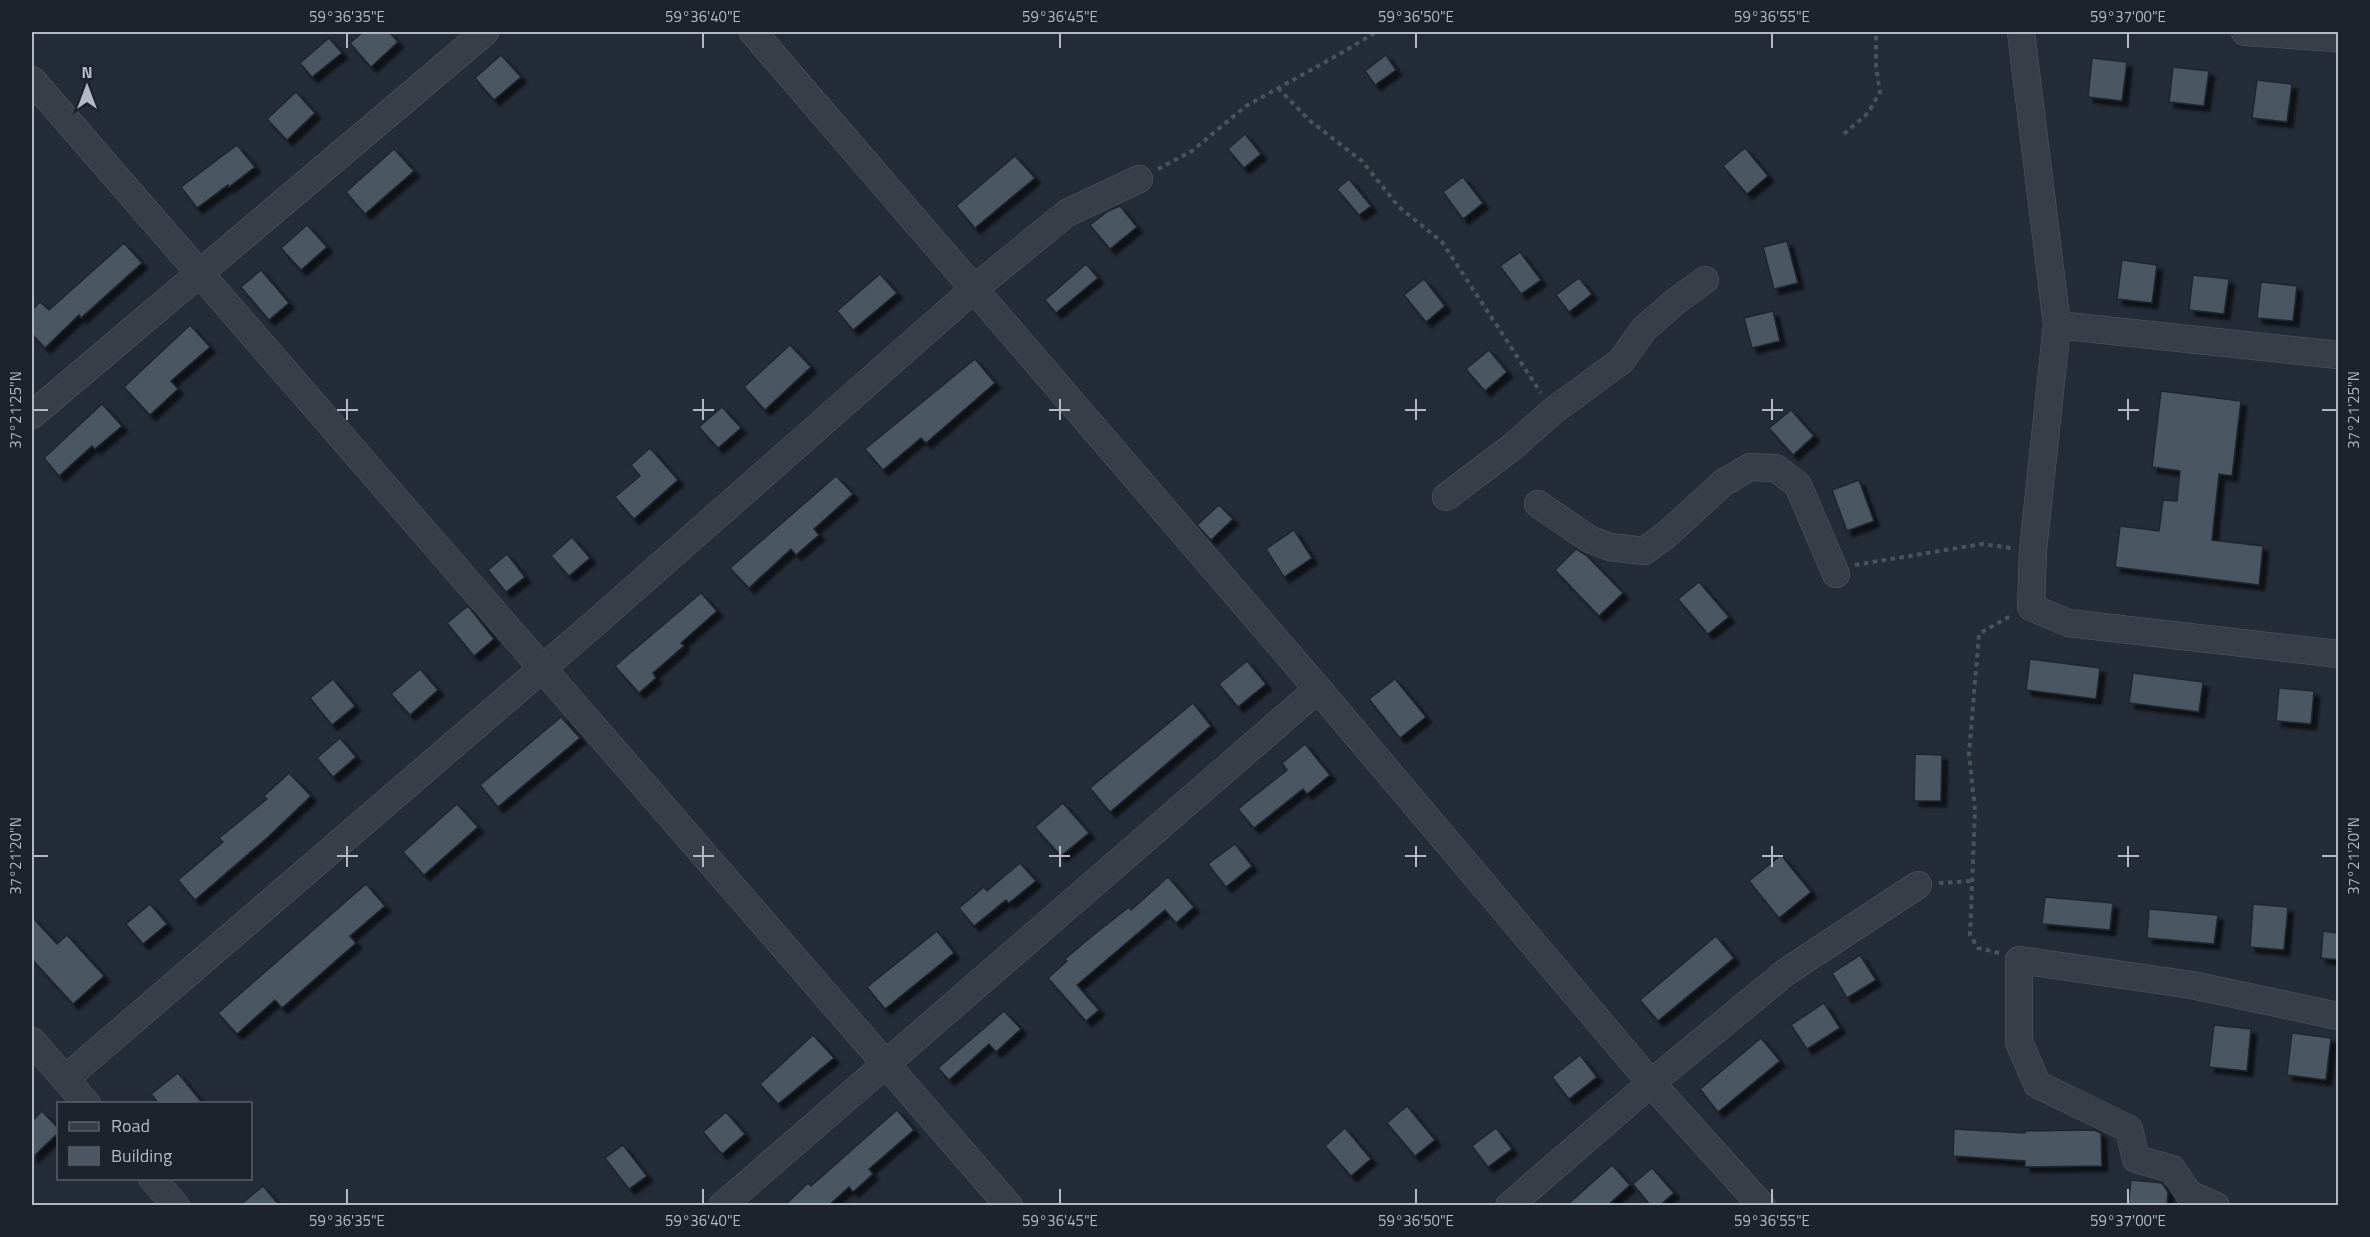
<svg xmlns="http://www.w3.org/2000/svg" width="2370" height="1237" viewBox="0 0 2370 1237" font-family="'Titillium Web',sans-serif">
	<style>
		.building { fill: #4c5663; stroke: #1f252f; stroke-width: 1.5; filter: url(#shadow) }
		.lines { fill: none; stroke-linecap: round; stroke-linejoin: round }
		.minor-casing { stroke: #555c66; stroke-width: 28 }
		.path { stroke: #465558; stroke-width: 4; stroke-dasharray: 4.5 4.5; stroke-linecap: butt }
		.minor { stroke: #373e48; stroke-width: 27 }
		.ticks { fill: none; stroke: #b2b9c4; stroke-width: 2 }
		.neatline { fill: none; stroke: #b2b9c4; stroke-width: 2 }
		.ticks-label { font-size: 15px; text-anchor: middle; fill: #b2b9c4 }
	</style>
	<defs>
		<filter id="shadow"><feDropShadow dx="5.5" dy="5.5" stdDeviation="1.5" flood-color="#0009"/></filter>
	</defs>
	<rect width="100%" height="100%" fill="#242c38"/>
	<!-- building -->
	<g class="building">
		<polygon points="363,32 389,32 398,42 371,67 350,43"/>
		<polygon points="329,38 342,53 312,77 300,63"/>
		<polygon points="501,55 521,77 494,100 475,78"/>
		<polygon points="1386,55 1396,70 1375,85 1365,71"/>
		<polygon points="2092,58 2127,62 2122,101 2088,97"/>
		<polygon points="2173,67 2209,71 2204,106 2169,102"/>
		<polygon points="2257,80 2292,84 2287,122 2252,118"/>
		<polygon points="296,92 315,113 287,140 267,119"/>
		<polygon points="1245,134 1261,154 1244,168 1228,149"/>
		<polygon points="237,145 255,167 229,187 228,185 197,208 181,187"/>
		<polygon points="1745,148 1768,176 1747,194 1723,166"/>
		<polygon points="394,149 414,171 365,214 346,192"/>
		<polygon points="1015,156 1035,178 975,228 956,206"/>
		<polygon points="1463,177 1483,203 1463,219 1443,192"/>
		<polygon points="1349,179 1371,206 1359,215 1337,189"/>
		<polygon points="1120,206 1137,227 1110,249 1090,225 1108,211"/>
		<polygon points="307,225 327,247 301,270 281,248"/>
		<polygon points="1787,241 1798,283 1774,289 1763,247"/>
		<polygon points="124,243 142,263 81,318 79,315 45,348 32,334 32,310 40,302 49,310"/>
		<polygon points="1520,252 1541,280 1521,294 1500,266"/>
		<polygon points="2122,260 2157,265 2152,303 2117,299"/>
		<polygon points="1086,264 1098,278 1056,313 1045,300"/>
		<polygon points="261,270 289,303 269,320 241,287"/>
		<polygon points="880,274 897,293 853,330 837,311"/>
		<polygon points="2193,275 2229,279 2224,314 2189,310"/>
		<polygon points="1579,278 1592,294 1569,312 1556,295"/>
		<polygon points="1424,279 1445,306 1426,322 1404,295"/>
		<polygon points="2261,282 2297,286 2293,321 2257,318"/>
		<polygon points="1773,311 1780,341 1752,348 1744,318"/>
		<polygon points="190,325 210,347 171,381 178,389 150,415 124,387"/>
		<polygon points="790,345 811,367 765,410 744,387"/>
		<polygon points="1489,350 1507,372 1485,391 1466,369"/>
		<polygon points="975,359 995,383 926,443 921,438 883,470 865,449"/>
		<polygon points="2161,391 2241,401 2232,476 2219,474 2212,540 2263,546 2259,585 2115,567 2120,526 2159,531 2163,500 2177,501 2180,471 2152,467"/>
		<polygon points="102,404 122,426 95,449 92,446 59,476 44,458"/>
		<polygon points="722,407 741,428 718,448 699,427"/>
		<polygon points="1791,410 1814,436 1793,455 1769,428"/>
		<polygon points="650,448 678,480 634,519 615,497 640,476 631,465"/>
		<polygon points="836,476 853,494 814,529 819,535 796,555 791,549 749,588 730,568"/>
		<polygon points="1859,480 1874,521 1847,531 1832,490"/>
		<polygon points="1219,505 1233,519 1211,540 1197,525"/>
		<polygon points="1294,530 1312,558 1284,577 1266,549"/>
		<polygon points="572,537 590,558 569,576 551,556"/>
		<polygon points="1576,549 1586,555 1623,593 1599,616 1555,570"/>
		<polygon points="507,554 525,577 506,592 488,570"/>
		<polygon points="1699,582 1729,617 1708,634 1678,599"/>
		<polygon points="701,593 717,611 681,643 684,646 653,673 656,678 639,693 615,666"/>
		<polygon points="468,606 494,639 474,656 447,623"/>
		<polygon points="2030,659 2100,668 2096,699 2026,690"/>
		<polygon points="1247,661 1266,684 1238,707 1219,684"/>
		<polygon points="420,669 438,690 410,715 391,694"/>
		<polygon points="2133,673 2203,682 2199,712 2129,703"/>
		<polygon points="333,679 355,706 332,725 310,698"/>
		<polygon points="1395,679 1426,717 1400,738 1369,699"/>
		<polygon points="2279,688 2314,691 2311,724 2276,721"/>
		<polygon points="1193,703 1211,726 1110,812 1090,788"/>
		<polygon points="561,717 580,738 498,807 480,785"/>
		<polygon points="340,738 356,757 333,777 317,758"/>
		<polygon points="1305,744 1330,775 1307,794 1303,789 1254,828 1238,809 1287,770 1282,763"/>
		<polygon points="1915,754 1942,755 1941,801 1914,801"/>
		<polygon points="289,773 311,796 267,838 195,900 178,880 223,842 219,838 267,799 264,796"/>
		<polygon points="1063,803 1089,833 1061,856 1035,827"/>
		<polygon points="457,804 478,827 424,875 403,852"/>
		<polygon points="1235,844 1252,866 1226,887 1208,864"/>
		<polygon points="1781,855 1811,892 1779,918 1749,881"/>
		<polygon points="1020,863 1036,881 1009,903 1006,900 974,926 959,908 984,887 987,891"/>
		<polygon points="1168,877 1194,907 1176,923 1165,910 1077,985 1099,1010 1086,1021 1048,978 1067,961 1065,959 1091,937 1129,907 1131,910"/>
		<polygon points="366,884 385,906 350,936 356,943 282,1008 275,1000 237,1034 218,1013"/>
		<polygon points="2045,897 2113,903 2110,930 2042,924"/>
		<polygon points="150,904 167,924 143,944 126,924"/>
		<polygon points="2253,904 2288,907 2284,950 2250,947"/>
		<polygon points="2149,909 2218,915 2214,944 2147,938"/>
		<polygon points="32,917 57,944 67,935 104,976 73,1004 32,959"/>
		<polygon points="937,931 954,953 885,1009 867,987"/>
		<polygon points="2323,931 2338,933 2338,960 2321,958"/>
		<polygon points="1716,936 1734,958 1658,1021 1640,1000"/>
		<polygon points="1860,955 1876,980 1847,998 1832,973"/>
		<polygon points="1824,1003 1840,1028 1807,1049 1791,1025"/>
		<polygon points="1004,1011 1021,1029 996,1052 989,1044 949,1080 938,1068"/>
		<polygon points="2214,1025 2251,1029 2247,1071 2209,1067"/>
		<polygon points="2292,1033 2331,1038 2326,1080 2287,1075"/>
		<polygon points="813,1035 834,1058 778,1104 760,1084"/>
		<polygon points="1761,1038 1780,1061 1718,1112 1700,1089"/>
		<polygon points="1580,1055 1597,1077 1569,1099 1552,1077"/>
		<polygon points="178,1073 203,1104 159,1104 151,1094"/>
		<polygon points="1407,1106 1435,1140 1415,1156 1387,1123"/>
		<polygon points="897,1110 914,1130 869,1169 873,1174 853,1192 849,1187 828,1206 784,1206 808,1183 811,1186"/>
		<polygon points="42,1111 58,1128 58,1133 32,1158 32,1121"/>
		<polygon points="726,1112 745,1134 722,1154 703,1132"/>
		<polygon points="1345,1128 1371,1159 1351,1176 1325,1146"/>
		<polygon points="1496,1128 1512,1149 1488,1167 1472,1146"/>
		<polygon points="1954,1129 2025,1133 2025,1131 2094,1130 2101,1133 2102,1166 2025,1167 2025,1161 1953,1156"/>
		<polygon points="623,1145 647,1176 629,1189 605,1158"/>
		<polygon points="1612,1165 1630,1185 1607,1206 1566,1206"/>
		<polygon points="1652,1168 1674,1193 1659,1206 1651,1206 1633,1184"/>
		<polygon points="2131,1180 2162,1183 2168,1192 2167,1206 2128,1206"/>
		<polygon points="263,1186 280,1206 239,1206"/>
	</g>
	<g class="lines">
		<!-- minor casing -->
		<g class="minor-casing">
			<g id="minor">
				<polyline points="753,32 1318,689 1651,1083 1762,1206"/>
				<polyline points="2021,32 2057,325 2033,550 2031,607 2068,623 2338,654"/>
				<polyline points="2245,32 2338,38"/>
				<polyline points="32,80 1009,1206"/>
				<polyline points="2057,325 2338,355"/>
				<polyline points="32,415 485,32"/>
				<polyline points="1446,497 1511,448 1553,411 1621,361 1644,329 1676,301 1705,280"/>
				<polyline points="1538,504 1589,539 1610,547 1644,551 1665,536 1723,483 1750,467 1776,468 1798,485 1836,574"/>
				<polyline points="32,1041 87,1104"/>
				<polyline points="65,1079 594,624 975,288 1067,213 1139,179"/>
				<polyline points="152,1178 176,1206"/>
				<polyline points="722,1206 1318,689"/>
				<polyline points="1509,1206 1651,1083 1786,972 1918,885"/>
				<polyline points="2216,1206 2189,1194 2172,1169 2136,1159 2129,1129 2037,1084 2019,1042 2019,960 2192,985 2338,1016"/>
			</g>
		</g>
		<!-- path -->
		<g class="path">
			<polyline points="1278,88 1309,120 1362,161 1399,207 1442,242 1541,393"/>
			<polyline points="1844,134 1868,113 1880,92 1876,67 1876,32"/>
			<polyline points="1158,169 1192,151 1246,106 1338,55 1376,32"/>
			<polyline points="1855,565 1982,544 2011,548"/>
			<polyline points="1939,883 1972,881"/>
			<polyline points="1999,953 1978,948 1970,935 1975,810 1969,754 1979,634 2012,615"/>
		</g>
		<!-- minor -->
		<use href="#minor" class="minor"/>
	</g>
	<!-- ticks -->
	<path class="ticks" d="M 347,33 L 347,48M 703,33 L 703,48M 1060,33 L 1060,48M 1416,33 L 1416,48M 1772,33 L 1772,48M 2128,33 L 2128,48M 347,399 L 347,420M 703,399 L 703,420M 1060,399 L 1060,420M 1416,399 L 1416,420M 1772,399 L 1772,420M 2128,399 L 2128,420M 33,410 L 48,410M 337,410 L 358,410M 693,410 L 714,410M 1049,410 L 1070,410M 1405,410 L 1426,410M 1762,410 L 1783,410M 2118,410 L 2139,410M 2322,410 L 2337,410M 347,846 L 347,867M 703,846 L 703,867M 1060,846 L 1060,867M 1416,846 L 1416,867M 1772,846 L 1772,867M 2128,846 L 2128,867M 33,856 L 48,856M 337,856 L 358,856M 693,856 L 714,856M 1049,856 L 1070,856M 1405,856 L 1426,856M 1762,856 L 1783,856M 2118,856 L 2139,856M 2322,856 L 2337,856M 347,1189 L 347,1204M 703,1189 L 703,1204M 1060,1189 L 1060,1204M 1416,1189 L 1416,1204M 1772,1189 L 1772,1204M 2128,1189 L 2128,1204"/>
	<!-- border -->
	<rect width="2370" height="1237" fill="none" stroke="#1d232d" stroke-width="66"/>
	<!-- legend -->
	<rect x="57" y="1102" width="195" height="78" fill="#1d232d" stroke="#595f69" stroke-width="1.5"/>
	<rect x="69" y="1122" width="30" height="9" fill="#373e48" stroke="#595f69" stroke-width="1.5"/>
	<text x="111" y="1132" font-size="18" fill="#b2b9c4">Road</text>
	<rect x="69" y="1147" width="30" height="18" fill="#4c5663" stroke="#595f69" stroke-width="1.5"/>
	<text x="111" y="1162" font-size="18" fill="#b2b9c4">Building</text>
	<!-- north arrow -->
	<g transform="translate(87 87)" stroke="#1d232d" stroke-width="4.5" paint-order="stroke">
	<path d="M0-4.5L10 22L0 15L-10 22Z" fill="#b2b9c4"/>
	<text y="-9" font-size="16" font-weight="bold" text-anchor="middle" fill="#b2b9c4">N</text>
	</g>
	<rect x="33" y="33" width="2304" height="1171" class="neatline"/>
	<g class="ticks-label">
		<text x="347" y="22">59°36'35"E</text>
		<text x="703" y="22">59°36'40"E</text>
		<text x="1060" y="22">59°36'45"E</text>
		<text x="1416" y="22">59°36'50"E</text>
		<text x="1772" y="22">59°36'55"E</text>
		<text x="2128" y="22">59°37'00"E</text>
		<text transform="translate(16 410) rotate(-90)" y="5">37°21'25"N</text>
		<text transform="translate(2354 410) rotate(-90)" y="5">37°21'25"N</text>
		<text transform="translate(16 856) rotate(-90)" y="5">37°21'20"N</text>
		<text transform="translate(2354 856) rotate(-90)" y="5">37°21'20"N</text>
		<text x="347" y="1226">59°36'35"E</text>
		<text x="703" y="1226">59°36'40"E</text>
		<text x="1060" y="1226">59°36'45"E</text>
		<text x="1416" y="1226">59°36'50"E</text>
		<text x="1772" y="1226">59°36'55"E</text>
		<text x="2128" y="1226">59°37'00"E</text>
	</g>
</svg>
